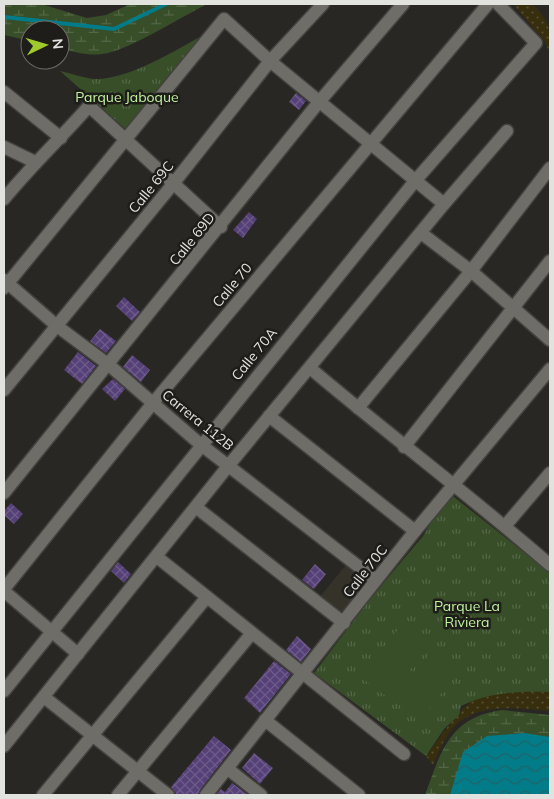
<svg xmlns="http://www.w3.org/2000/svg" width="554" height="799" viewBox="0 0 554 799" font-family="Mulish,sans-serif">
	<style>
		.built { fill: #353229 }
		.wetland { fill: url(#wetland-marsh) }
		.sand { fill: url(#sand-dots) }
		.park { fill: url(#park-tufts) }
		.pitch { fill: #374e28 }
		.water { fill: url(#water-waves) }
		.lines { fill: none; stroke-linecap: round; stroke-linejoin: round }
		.stream { stroke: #027c88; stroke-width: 4 }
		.building { fill: url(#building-cross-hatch) }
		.street-casing { stroke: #43423f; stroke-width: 15 }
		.street { stroke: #6e6d68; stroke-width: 12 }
		.labels { text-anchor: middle; stroke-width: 5; stroke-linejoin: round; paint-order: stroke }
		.park-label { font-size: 14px; fill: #c0f39f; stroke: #1e1d19 }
		.street-label { font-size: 14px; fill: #e2e2df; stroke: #1e1d19 }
	</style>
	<defs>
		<pattern id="wetland-marsh" width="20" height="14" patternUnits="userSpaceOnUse" patternTransform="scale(1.25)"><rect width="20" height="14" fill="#374e28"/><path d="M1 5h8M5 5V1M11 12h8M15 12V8" fill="none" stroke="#546747"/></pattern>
		<pattern id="sand-dots" width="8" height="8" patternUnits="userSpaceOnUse" patternTransform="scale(1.25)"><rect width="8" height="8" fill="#362e0d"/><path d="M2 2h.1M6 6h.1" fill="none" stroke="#534c30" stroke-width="1.8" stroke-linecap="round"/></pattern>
		<pattern id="park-tufts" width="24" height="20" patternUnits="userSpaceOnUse" patternTransform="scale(1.25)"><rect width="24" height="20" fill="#374e28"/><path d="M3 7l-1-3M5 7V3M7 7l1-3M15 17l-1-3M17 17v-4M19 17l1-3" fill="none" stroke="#546747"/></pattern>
		<pattern id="water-waves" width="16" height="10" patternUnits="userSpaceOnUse" patternTransform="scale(1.25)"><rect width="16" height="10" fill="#027c88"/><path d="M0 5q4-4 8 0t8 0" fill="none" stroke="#206369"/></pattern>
		<pattern id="building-cross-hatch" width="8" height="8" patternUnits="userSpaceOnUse" patternTransform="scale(1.25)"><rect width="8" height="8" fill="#554077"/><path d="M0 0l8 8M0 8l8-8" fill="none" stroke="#6d5b8a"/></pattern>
	</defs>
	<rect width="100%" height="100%" fill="#282723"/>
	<!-- built -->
	<polygon class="built" points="346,565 368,584 341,616 319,598"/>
	<!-- wetland -->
	<g class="wetland">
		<path d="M 4,4 L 41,4 L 87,18 L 106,15 L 130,4 L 207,4 C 183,16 126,52 102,54 C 88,56 74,52 60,48 L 60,30 L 30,30 L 30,41 L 4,35 Z"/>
		<path d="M 502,710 L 550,715 L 550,795 L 425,795 C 441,752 449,717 502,710 Z"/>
	</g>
	<!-- sand -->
	<g class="sand">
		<path d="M 513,4 L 533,4 C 551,25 550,27 550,54 L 545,42 Z"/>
		<path d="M 524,691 L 550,692 L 550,711 C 517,708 471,701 449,733 C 442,743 438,754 433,765 L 426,756 C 439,740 457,710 474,700 C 488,692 509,693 524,691 Z"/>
	</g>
	<!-- park -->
	<g class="park">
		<path d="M 215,29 L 130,133 L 60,71 C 71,73 83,78 94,79 C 132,80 181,46 215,29 Z"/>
		<path d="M 454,484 L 454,497 L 550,573 L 550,692 C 519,691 490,692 461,706 L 459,715 L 444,729 L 426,756 L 314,673 L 370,599 L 423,536 Z"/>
	</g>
	<!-- pitch -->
	<g class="pitch">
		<polygon points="403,622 430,641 390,699 363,679"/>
		<polygon points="433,650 459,671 419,721 394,700"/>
	</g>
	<!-- water -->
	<polygon class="water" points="524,733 550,737 550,795 450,795 463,752 487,736"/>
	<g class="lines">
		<!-- stream -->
		<polyline class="stream" points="4,17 114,29 166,4"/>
	</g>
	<!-- building -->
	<g class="building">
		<polygon points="296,93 306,101 299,110 289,102"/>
		<polygon points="249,212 257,219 243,238 233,230"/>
		<polygon points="124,297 140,312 132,321 116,306"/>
		<polygon points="100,329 116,341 106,353 90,341"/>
		<polygon points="78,352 96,366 82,384 64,370"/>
		<polygon points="132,355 150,370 141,382 123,367"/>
		<polygon points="113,379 125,389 115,401 102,389"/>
		<polygon points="11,503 23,514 14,524 4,515 4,511"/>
		<polygon points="118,562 131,574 124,583 111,571"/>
		<polygon points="315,564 326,574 314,589 302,580"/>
		<polygon points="297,636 311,649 301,662 286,650"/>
		<polygon points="274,661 291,674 260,713 244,698"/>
		<polygon points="214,736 231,750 200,790 198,795 177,795 171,787"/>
		<polygon points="254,753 273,768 260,784 242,768"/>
		<polygon points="232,783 248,795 216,795 221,789 225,792"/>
	</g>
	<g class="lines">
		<!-- street casing -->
		<g class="street-casing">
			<g id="street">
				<polyline points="4,92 61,138"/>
				<polyline points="4,147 35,162"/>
				<path d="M 4,199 C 31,166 61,138 89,106 L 221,227"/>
				<polyline points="421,233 471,271 550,340"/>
				<polyline points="4,280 57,326 109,365 200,444 376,580"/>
				<polyline points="4,288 224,19 270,61 444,204"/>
				<path d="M 310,368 C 389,435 472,497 550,565"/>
				<polyline points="4,390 173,184 270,61 323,4"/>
				<polyline points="358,408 471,271 550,168"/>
				<polyline points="269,416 415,531"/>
				<polyline points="404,447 550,261"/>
				<polyline points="4,493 319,102 403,4"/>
				<polyline points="197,508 344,623"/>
				<polyline points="505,526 550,473"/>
				<polyline points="157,557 404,754"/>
				<polyline points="4,589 153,403 488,4"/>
				<polyline points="4,591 78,654"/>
				<polyline points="4,691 415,181 536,43 498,4"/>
				<polyline points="44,697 168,795"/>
				<polyline points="265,720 359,795"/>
				<polyline points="4,746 229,465 444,204 507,131"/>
				<polyline points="228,769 261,795"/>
				<polyline points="43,795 207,597"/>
				<polyline points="118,795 252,633"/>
				<polyline points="206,795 415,531 550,369"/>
			</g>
		</g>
		<!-- street -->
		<use href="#street" class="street"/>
	</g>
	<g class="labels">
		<!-- park labels -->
		<g class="park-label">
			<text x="127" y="102">Parque Jaboque</text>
			<text x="467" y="611">Parque La<tspan x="467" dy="16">Riviera</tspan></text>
		</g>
		<!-- street labels -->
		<g class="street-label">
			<text transform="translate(151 187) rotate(-51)" y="5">Calle 69C</text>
			<text transform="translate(192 239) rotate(-51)" y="5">Calle 69D</text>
			<text transform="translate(232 285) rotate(-50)" y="5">Calle 70</text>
			<text transform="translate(254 354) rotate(-51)" y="5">Calle 70A</text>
			<text transform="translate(198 420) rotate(39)" y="5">Carrera 112B</text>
			<text transform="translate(365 571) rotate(-52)" y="5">Calle 70C</text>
		</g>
	</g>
	<!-- border -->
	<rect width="554" height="799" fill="none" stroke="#e2e2df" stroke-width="10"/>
	<!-- north arrow -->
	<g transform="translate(45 45) rotate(85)"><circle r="24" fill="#1e1d19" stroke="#6c6c68"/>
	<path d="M0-4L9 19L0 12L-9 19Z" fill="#9fca2d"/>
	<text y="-8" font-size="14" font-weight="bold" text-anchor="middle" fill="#e2e2df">N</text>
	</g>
</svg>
